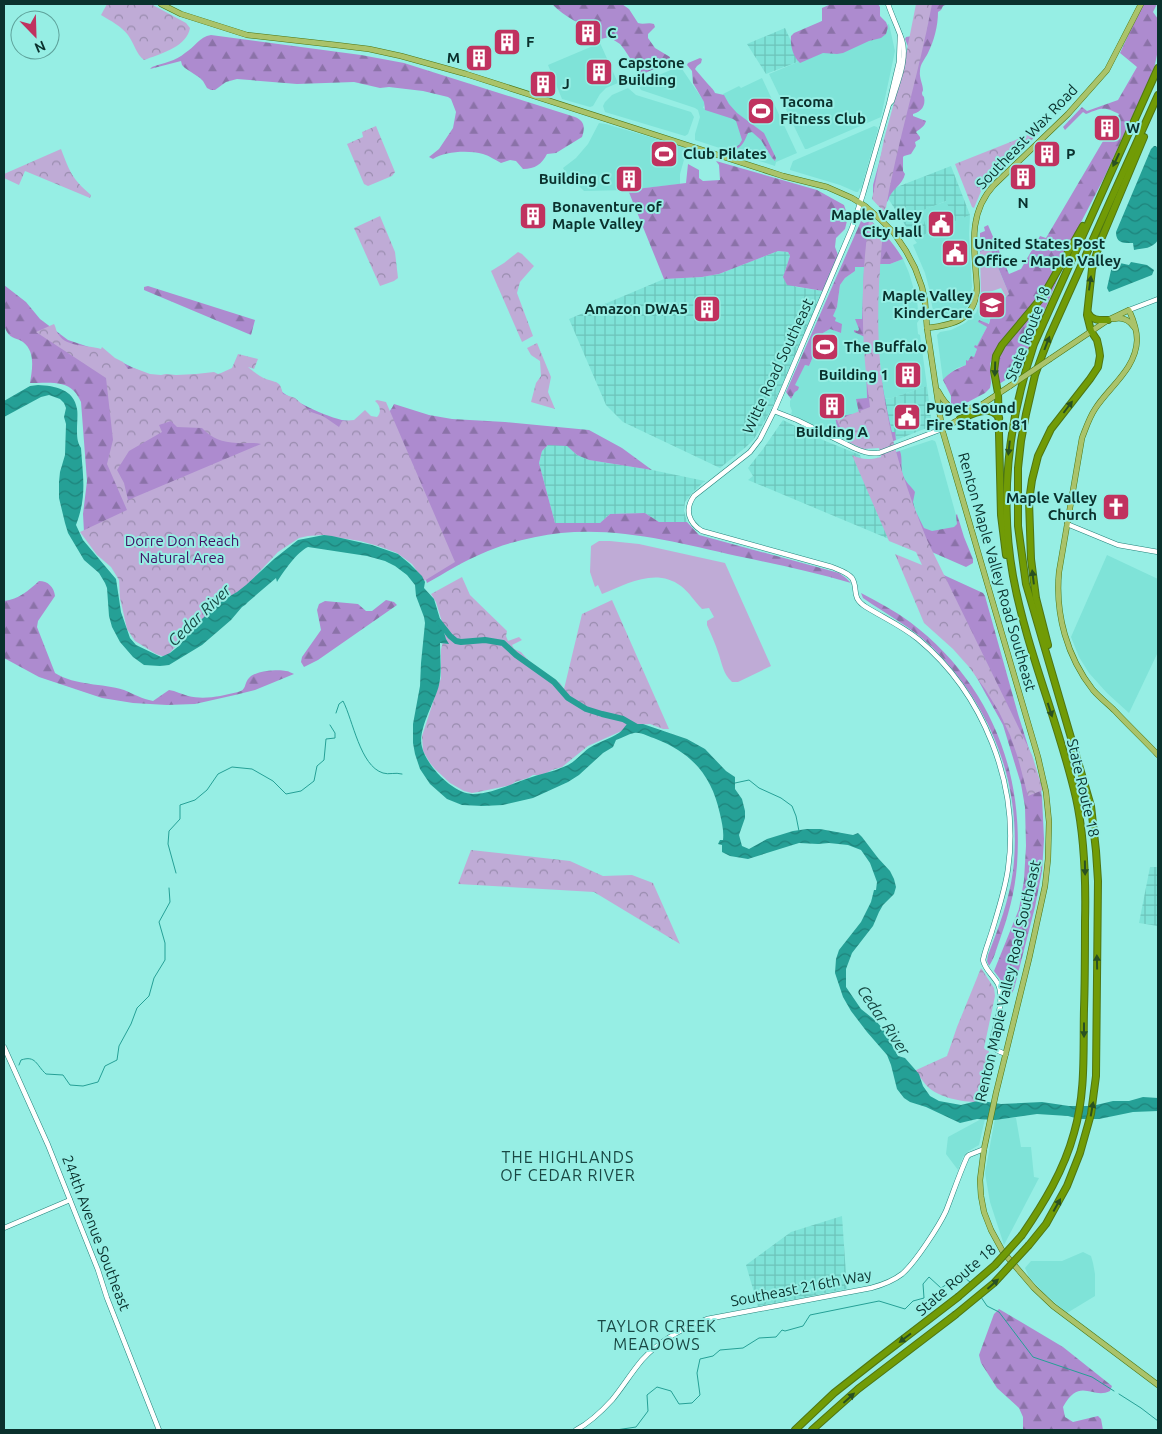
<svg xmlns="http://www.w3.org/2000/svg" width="1162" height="1434" viewBox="0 0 1162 1434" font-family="Ubuntu,sans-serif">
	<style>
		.built { fill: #7fe3d8 }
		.industrial { fill: url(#industrial-grid) }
		.green { fill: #bfabd6 }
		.forest { fill: url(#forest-firs) }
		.park { fill: url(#park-crowns); fill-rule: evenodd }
		.water { fill: url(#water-waves) }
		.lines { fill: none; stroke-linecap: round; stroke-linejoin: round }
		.stream { stroke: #25a096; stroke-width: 1 }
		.river { stroke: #25a096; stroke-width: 6 }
		.minor-casing { stroke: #23827a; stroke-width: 5.5 }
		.major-casing { stroke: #4d7614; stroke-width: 6 }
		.highway-casing { stroke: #4d7614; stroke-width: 8 }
		.minor { stroke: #fff; stroke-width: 4.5 }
		.major { stroke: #aac36a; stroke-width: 5 }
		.highway { stroke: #719b06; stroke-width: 6 }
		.major-bridge-casing { stroke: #4d7614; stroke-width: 6; stroke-linecap: butt }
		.highway-bridge-casing { stroke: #4d7614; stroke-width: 8; stroke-linecap: butt }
		.major-bridge { stroke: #aac36a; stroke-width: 5 }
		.highway-bridge { stroke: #719b06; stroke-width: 6 }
		.oneway { fill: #295121 }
		.labels { text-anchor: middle; stroke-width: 4; stroke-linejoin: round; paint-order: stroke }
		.poi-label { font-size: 15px; font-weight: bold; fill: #0a312d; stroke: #96eee4; text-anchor: start }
		.street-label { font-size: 15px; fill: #0a312d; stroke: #96eee4 }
		.park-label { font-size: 15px; fill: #431465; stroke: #96eee4 }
		.water-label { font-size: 16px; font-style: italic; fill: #174944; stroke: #96eee4 }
		.neighbourhood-label { font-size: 16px; letter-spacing: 1px; fill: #194844; stroke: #96eee4 }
	</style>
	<defs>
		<pattern id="industrial-grid" width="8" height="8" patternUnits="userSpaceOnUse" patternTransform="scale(1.25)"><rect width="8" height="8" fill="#7fe3d8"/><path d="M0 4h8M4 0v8" fill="none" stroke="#6cc3ba"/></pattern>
		<pattern id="forest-firs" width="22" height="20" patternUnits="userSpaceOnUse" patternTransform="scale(1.25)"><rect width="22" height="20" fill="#ad8bcf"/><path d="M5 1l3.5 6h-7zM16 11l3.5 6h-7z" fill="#8b72a8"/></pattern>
		<pattern id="park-crowns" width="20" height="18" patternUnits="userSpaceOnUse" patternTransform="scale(1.25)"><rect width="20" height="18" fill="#bfabd6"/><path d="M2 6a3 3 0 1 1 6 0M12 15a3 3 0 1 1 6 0" fill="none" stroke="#998cae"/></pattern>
		<pattern id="water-waves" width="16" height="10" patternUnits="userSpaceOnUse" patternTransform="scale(1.25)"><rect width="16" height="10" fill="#25a096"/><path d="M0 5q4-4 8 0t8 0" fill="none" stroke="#1e837b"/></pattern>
	</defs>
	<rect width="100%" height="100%" fill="#96eee4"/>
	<!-- built -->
	<g class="built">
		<polygon points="889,24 895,51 881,117 807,149 805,149 769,74"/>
		<polygon points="600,43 618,83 606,88 600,94 593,106 590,107 562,99 548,65"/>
		<polygon points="680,66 705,103 703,108 736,119 748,129 728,105 723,94 739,86 741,88 762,78 797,153 776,162 775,166 695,140 695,134 700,117 698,110 695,108 641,90 638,84"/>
		<polygon points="628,88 636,95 691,112 694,117 688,134 685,136 605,112 603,106 605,102 612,95"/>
		<polygon points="599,123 606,124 684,147 687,149 680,174 680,184 628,190 584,191 566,173 563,168 576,158 588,144"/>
		<polygon points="874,126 877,127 878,129 861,189 860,188 858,192 856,192 840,185 790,170 790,169 793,161"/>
		<polygon points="947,201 955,220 970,215 969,234 972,286 970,299 968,306 964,311 954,317 938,319 934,317 929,288 925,273 913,245 917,243 914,239 928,233 920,211"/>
		<polygon points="903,259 909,273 917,300 919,320 917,323 918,334 920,335 927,386 892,398 884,399 878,343 877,318 880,264 890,264"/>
		<polygon points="855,267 864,267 862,319 858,331 865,336 867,398 859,413 837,422 837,427 829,427 828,432 791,414 792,411 790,406 790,401 795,392 794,385 805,365 809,366 823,333 830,329 841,333 841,326 835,321 832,316 837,307 840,285 845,278 855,271"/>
		<polygon points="987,293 1006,297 995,316 992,315 988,324 980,320 978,322 987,327 977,346 974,347 977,349 974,357 968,361 966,365 957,368 950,373 943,380 937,335 940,332 951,330 965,323 976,313 980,302 981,295"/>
		<polygon points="932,440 935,441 936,443 959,526 925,535 908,491 896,452"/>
		<polygon points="1107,555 1158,579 1158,652 1129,713 1107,693 1089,673 1079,657 1071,637"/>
		<polygon points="983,1118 985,1119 979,1145 967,1152 963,1157 958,1170 946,1154 948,1137"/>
		<polygon points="995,1118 1016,1118 1021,1147 1031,1147 1034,1177 1039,1178 1004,1245 990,1202 985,1173"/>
		<polygon points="1083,1252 1091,1256 1093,1263 1095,1274 1095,1296 1067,1313 1045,1294 1029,1277 1025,1268 1031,1261 1062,1261"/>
	</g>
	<!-- industrial -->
	<g class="industrial">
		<polygon points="785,28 800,61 766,74 747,44"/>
		<polygon points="951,166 970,215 955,221 946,201 921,211 928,233 914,239 884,192"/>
		<polygon points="778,251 788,252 790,256 783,277 796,287 823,291 771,410 754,439 746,447 720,468 623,422 606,405 569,319 664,279 702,277 719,274"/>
		<polygon points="927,386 932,426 896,440 895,432 892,432 884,399 892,398"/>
		<polygon points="783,420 823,440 860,455 889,539 748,480 753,476 748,468 763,449"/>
		<polygon points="548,445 567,445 577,455 589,460 652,470 705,481 692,493 685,502 684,511 687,522 659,522 645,513 610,514 600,523 555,523 539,463 542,451"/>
		<polygon points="1158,863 1158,926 1139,923 1150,867 1157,867"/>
		<polygon points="842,1216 847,1289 758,1306 746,1265 791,1232"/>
	</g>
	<!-- green -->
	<g class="green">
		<polygon points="990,248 1009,294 1006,297 1001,288 981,295 980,252"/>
		<path d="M 599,541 L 610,541 L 639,544 L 725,563 L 771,666 L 738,682 L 732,682 C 723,674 722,663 718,652 C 715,643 711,634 707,625 L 707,621 L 714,617 L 709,608 L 702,609 C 695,602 689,592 681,586 C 656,567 626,584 602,594 L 598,585 L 595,587 L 590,572 L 591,546 Z"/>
	</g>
	<!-- forest -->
	<g class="forest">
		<path d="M 552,4 L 622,4 L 629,9 L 638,23 C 644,25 648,22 654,24 L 655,27 L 648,34 L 648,38 L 655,48 L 670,57 L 669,62 L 641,75 L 624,49 L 620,44 L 609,37 L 601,39 L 598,32 C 581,25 565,17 552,4 Z"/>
		<path d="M 831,4 L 878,4 L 880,7 L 880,16 L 886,22 L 888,27 L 886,34 L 881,38 L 869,41 L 843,53 L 837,54 L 823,53 L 800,63 C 793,57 790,45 791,36 L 794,33 L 822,21 L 822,8 Z"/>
		<path d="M 918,4 L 948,4 L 943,6 L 941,10 L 938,12 C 938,26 934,41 928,53 C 925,59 920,64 920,71 C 919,78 923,84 923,90 C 923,91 922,92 922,93 C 922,95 923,96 924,97 C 926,106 921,112 913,114 L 913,116 L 926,121 C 925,126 920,129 916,132 L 920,137 L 920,139 L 915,142 L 916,146 L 911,154 L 904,156 L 903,157 L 903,171 L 905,174 C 903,185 890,190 888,201 L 884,204 L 878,205 L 873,199 L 873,185 L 903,74 L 906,53 L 909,49 L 905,39 L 906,37 L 912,36 Z"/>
		<path d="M 1144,4 L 1157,4 L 1153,12 L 1158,19 L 1158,50 L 1154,69 L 1104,178 L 1052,278 L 1044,290 L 1027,311 L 1003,338 L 995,351 L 990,364 L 991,383 L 990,388 L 985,393 L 968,402 L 957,406 L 951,404 L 951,396 L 943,380 C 948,373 958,368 966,365 L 966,360 L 968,361 L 971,356 L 974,357 L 977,349 L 974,347 L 975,345 L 977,346 L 987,327 L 978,322 L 979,320 L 989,324 L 991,316 L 995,316 L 1006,297 L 1009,294 L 990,248 L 980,252 L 980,233 L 985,231 L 984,227 L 988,225 L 1009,274 L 1021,269 L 1040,236 L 1046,238 L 1119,114 C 1104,106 1101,108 1086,114 L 1083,112 L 1065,130 L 1063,127 L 1082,107 L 1087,111 L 1118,100 L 1137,67 L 1120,53 L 1135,20 Z"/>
		<path d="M 211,35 L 361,55 L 404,63 L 575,117 C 585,121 585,128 582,137 L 556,153 L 547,154 C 542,164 535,169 523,169 L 516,161 L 510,160 L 501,163 C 495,160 490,156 483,154 C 469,150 445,151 433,159 L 429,157 L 439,149 L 453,128 L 456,112 L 451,99 L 448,97 L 423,91 L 389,87 L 380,88 L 354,82 L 297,84 L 237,79 L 226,82 L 215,90 L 211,90 L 207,88 L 203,81 L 200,78 L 185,68 L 182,65 L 181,61 L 150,69 L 152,67 C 163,63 176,61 185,53 C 195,47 199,37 211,35 Z"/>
		<path d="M 700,58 L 702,59 L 701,63 L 697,66 L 695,69 C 699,74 703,78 707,83 C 710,87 713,88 715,93 L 724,95 L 729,104 L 737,113 L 764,133 L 776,158 L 775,161 L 772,158 L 761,140 L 752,132 L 748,133 C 745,140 741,151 732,149 L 739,145 L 742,140 L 736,121 L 733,119 L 705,110 L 704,102 L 693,83 L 692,71 L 687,65 L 688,63 Z"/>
		<polygon points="716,161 817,190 844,205 848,217 845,229 836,238 835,247 838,255 823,291 787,285 783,277 790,256 788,252 778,251 719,274 702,277 664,279 628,190 686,183 688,164 699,170 699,178 703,181 720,180 719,165"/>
		<path d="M 861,221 L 864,223 L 871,221 C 884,232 894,244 903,259 L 890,264 L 880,264 C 878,290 877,315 878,341 C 879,371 885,402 892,432 L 895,432 L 896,440 L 879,447 L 864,447 L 828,432 L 829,427 L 837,427 L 835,417 L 859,413 L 856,399 L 867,398 L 865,337 L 854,332 L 854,330 L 858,331 L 859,329 L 855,319 L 862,319 L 864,267 L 855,267 L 855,271 L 845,278 L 840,285 L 837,307 L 833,316 L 836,318 L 835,321 L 842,324 L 841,333 L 830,329 L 823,333 L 809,366 L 805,365 L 795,385 L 799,387 L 798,390 L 795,392 L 791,399 L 786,392 Z"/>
		<path d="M 1063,266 L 1034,336 L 1020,371 L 999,384 C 995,373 998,362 1000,352 Z"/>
		<path d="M 4,285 L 26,302 L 40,319 L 68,340 L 95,349 L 150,376 L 281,391 C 295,402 332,420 349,421 C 358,422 377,420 384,416 C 389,413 392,408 394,404 L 429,415 L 452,419 L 505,422 L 589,430 L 622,448 L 652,470 L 589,460 L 577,455 L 567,446 L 548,445 L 542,451 L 539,463 L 555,523 L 600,523 L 610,514 L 645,513 L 659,522 L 687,522 L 699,535 L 839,573 L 846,578 L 851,583 C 813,572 775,564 737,556 C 680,543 620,527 561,533 C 534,536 505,543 481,554 C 462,562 445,573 427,583 L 424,575 L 406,557 L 378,543 L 311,532 L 122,579 L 84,532 L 83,514 L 87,481 L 81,402 C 79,398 77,394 74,391 C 64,380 44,383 30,383 C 32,370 36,352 23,342 C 18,338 11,339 7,332 C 1,321 4,297 4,285 Z"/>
		<polygon points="148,286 255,320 251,335 144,290 144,287"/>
		<path d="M 900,451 C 903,459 900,467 903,475 C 905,482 911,486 915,492 L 913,502 L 915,510 L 924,528 L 932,531 L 954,527 L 957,524 L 956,515 L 957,514 L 964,537 L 973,559 L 973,563 L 966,567 L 925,549 L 892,453 Z"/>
		<polygon points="935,571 983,593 985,596 1018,714 1040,784 1042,797 1044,839 1042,871 1035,907 1014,989 1012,993 1009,994 1006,992 1000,979 994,971 1019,909 1024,880 1026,846 1025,807 1021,784 1003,725 972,669"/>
		<path d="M 39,581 C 48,581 54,587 55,596 L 38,621 L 37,627 L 55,673 C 76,686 102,683 124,690 C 134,694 142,699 153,701 L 169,690 C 176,691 181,694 188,696 C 205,700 221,696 238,692 C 247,690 244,683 249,678 C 254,671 278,669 286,671 C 289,671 291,673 294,674 L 255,690 L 235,695 L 195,704 L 167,705 L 133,703 L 102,698 L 39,677 L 4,658 L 4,601 C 19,599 28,591 39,581 Z"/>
		<path d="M 861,593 C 878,602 895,611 910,622 C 988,681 1024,768 1017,865 C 1015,892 1008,917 999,942 C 996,950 994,959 989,966 L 987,961 L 988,955 C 999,927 1009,900 1013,871 C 1023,786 992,706 931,646 C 911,627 886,614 863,598 Z"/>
		<polygon points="386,600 394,602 397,605 318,660 304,667 301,662 302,657 321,630 317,610 319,604 325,601 358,604 366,611 372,611"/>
		<path d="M 999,1309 L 1063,1347 L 1112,1386 L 1110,1391 C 1092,1400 1080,1376 1063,1407 L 1065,1417 L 1073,1422 L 1098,1416 L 1101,1419 L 1103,1430 L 1023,1430 L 1023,1417 L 1019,1408 L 997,1388 L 981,1363 L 979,1355 L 994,1314 Z"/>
	</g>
	<!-- park -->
	<g class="park">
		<path d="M 107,4 L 151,4 L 186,23 L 190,28 C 187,46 163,53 147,59 L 144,60 C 136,54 134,43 128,35 C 121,26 111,21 101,15 Z"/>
		<path d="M 916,4 L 932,4 C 919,74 897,142 885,213 L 872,199 L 884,139 L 903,70 Z"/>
		<polygon points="376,126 395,172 392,176 368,186 364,184 347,144 363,137 362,132"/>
		<polygon points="1043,129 982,189 974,208 972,207 955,164"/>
		<path d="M 61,149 C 70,172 72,179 91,195 L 90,198 L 25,171 L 19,185 L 4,178 L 4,174 Z"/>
		<polygon points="380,216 395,252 398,278 394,281 380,286 354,228"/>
		<path d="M 869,220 L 883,232 C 877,292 875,352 887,412 C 895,456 910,498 927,540 L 1032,755 L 1043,790 L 1028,796 L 1018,758 L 1010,735 L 999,712 L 985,689 L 969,667 L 953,649 L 924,623 L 895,554 L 922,565 L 916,552 L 889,541 L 852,455 C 861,460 871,460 881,457 L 879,448 L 863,449 L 846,441 L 837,420 L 870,407 C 861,344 860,283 869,220 Z"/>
		<polygon points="518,252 522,254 534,266 520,282 517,293 533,336 522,342 491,271 504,263"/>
		<path d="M 54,324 C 56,327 56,332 59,335 C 66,347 89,345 101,349 L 102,347 L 115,358 L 123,362 L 128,369 L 134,368 L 150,374 L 161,375 L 166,374 L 176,375 L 196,374 L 214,372 L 218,374 L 221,373 L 232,368 L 238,354 L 258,359 L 254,369 L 248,367 C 253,371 260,377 266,379 C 278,383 280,381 283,394 L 295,398 L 311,412 L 323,416 L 339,427 L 342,421 L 354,420 L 365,410 L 371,416 L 377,417 C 382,412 380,405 375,401 L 377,400 L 386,402 L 455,562 L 424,581 L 412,564 L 397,553 L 378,546 L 360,541 L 322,535 L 308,536 L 299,538 L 278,552 L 247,585 L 194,626 L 167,656 L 162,656 L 156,654 L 135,641 L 127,629 L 120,598 L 119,580 L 111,567 L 97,555 L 80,532 L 127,510 L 107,464 L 113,440 L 106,378 L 36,332 ZM 171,421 L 177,427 L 202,428 C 212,439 222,442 237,443 C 246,444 253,442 261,444 L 128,500 L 124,483 L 117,470 L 129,451 L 162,432 L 159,425 Z"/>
		<polygon points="537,343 551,377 548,392 555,409 531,402 536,383 541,376 540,361 531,355 527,348"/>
		<polygon points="462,577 470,595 507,631 506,636 508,641 519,637 522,640 512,645 514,649 521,652 537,670 560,683 564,689 582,614 612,600 669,729 663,729 650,724 635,725 588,746 562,767 552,770 543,775 533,775 528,778 515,782 511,785 478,792 472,793 464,791 450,783 435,769 430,763 423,751 422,736 441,678 441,650 445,632 436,602 431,594"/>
		<polygon points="471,850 570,861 603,876 632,875 653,883 680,944 594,892 458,884"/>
		<path d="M 981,968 L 994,988 L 995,996 L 984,1048 L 986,1050 L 989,1051 L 978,1102 C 962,1102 939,1098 927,1086 C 922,1081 920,1075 914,1071 L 947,1056 L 957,1027 Z"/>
	</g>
	<!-- water -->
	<g class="water">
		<path d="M 1154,146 L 1156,146 L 1158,149 L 1158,240 C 1152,249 1144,248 1134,250 L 1133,243 C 1124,243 1116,244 1116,232 L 1151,149 Z"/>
		<polygon points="1131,262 1147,265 1154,270 1152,275 1109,292 1107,288 1112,266 1114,263 1120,263 1129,265"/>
		<path d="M 38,385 C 55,386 74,389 77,409 C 78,413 77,424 77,429 C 77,436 77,442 81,448 C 83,478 87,496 76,525 L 83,540 L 116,579 L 121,612 L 130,638 L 136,645 L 161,657 L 170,653 L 180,645 L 193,627 L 223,600 L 237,592 L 246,585 L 274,559 L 298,540 L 324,535 L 332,536 L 372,545 L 398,554 L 410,564 L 422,576 L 425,582 L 424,588 L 434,599 L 446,639 L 449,644 L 440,643 C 440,657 442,671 439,685 C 435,702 417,730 422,747 C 426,765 453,794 473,794 C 493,794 513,783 532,777 C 544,773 556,771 568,765 C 577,760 581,754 589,748 C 598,742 610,739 619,733 C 622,731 624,727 627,724 L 643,724 L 687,739 L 705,749 L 726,771 L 735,777 L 735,789 L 742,799 L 745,811 L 745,818 L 739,835 L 742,846 L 749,849 L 767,839 L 793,831 L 807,829 L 820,829 L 853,835 L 858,833 L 862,837 L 878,858 L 890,871 L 894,879 L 896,887 L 894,894 L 883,905 L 879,912 L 873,926 L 852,953 L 846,969 L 846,987 L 861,1009 L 876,1021 L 883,1029 L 898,1056 L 905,1058 L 919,1074 L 923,1086 L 930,1096 L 939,1101 L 961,1105 L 977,1101 L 982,1101 L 1001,1104 L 1042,1102 L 1069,1106 L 1092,1106 L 1113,1101 L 1129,1101 L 1143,1097 L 1158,1098 L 1158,1111 L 1133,1112 L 1099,1119 L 1079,1119 L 1068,1116 L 1037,1114 L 995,1120 L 977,1119 L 960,1123 L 926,1107 L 910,1102 L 904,1098 L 897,1089 L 891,1065 L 887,1055 L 867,1032 L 851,1011 L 843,997 L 835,973 L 836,959 L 839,950 L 861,922 L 871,902 L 874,890 L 876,890 L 877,882 L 870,863 L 861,850 L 848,845 L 829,843 L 818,844 L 799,843 L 748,859 L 730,856 L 722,852 L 722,845 L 718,844 L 720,840 L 723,840 C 724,831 722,823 720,814 C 712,776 692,753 656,739 C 649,737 642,732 634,733 C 628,734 622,738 616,740 L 613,747 L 603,753 L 579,775 L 568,782 L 533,798 L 503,805 L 483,806 L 462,805 L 447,799 L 430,784 L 420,769 L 415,754 L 413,743 L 413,724 L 420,686 L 421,663 L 425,623 L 424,617 L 416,596 L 415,585 L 407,575 L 395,566 L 385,561 L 367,556 L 308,547 C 297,552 284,571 277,582 L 276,578 L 248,602 L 245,605 L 242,607 L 231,620 L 202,645 L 169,665 L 160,666 L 144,665 L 133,657 L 120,642 L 112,627 L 109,616 L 107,588 L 105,583 L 99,573 L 84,560 L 68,533 L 65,523 L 59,498 L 59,482 L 60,472 L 65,455 L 66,424 L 64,417 L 66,408 L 64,403 L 60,399 L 49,395 L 41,397 L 4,417 L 4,401 L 30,386 Z"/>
	</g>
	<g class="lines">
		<!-- stream -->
		<g class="stream">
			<path d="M 336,713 L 339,704 L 343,701 C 353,720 360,766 383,773 C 389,775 395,772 402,774"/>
			<polyline points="735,783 749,780 759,788 781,798 792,806 796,816 799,831"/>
			<polyline points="176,873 168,844 169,831 180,819 180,805 195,800 207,790 218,774 232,767 252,769 273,781 286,794 301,791 314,781 317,766 324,760 326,739 335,738 335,733 330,725"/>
			<path d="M 19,1065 L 21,1060 C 36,1055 36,1065 46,1074 L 63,1075 L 70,1085 L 83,1086 L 98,1082 L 105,1066 L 117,1060 L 119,1046 L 131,1024 L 137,1008 L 149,996 L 154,978 L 165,960 L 165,943 L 159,922 L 170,902 L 169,888"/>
			<polyline points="981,1297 987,1306 999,1312 1033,1357 1092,1377 1114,1391"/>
			<polyline points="1119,1394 1141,1408 1158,1421"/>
			<polyline points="616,1430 636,1427 648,1411 647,1395 657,1387 671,1391 679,1404 692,1403 700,1395 697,1373 700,1359 713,1356 720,1350 743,1348 759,1338 776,1337 782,1330 785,1331 803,1326 810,1315 879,1301 905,1309 913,1301 924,1298 923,1284 929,1277 941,1288 961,1275 970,1282"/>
		</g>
		<!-- river -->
		<polyline class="river" points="439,622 450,636 456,641 461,642 485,640 503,643 516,655 554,682 568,698 586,709 602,714 623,719 637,727"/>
		<!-- minor casing -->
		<g class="minor-casing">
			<g id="minor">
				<path d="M 888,4 C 892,16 898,28 902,40 C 908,59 897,83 892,101 L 890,103"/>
				<path d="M 900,35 L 899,62 L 889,104 L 863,194 L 852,228 L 774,411 L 760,439 L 750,452 L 694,496 C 684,510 689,523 702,531 L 832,567 C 839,570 847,572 852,578 C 859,589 850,597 866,607 C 884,618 902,626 918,639 C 983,693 1020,784 1008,869 C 1005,890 998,911 992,931 C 989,941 985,950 983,960 C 985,970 993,975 998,984 C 1005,999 996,1024 992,1040 C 992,1049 997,1051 1006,1054"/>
				<polyline points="1129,310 1158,299"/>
				<path d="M 774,411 L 797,420 L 854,448 C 863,452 869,454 879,453 L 942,429"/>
				<polyline points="1067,524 1118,545 1158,552"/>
				<polyline points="4,1047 48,1145 98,1270 107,1298 159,1430"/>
				<polyline points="4,1228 70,1200"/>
				<path d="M 576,1430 C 589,1423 602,1411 612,1400 C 622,1388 631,1373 642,1360 C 659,1341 683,1328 707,1319 L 871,1288 C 882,1285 893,1281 902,1274 C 915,1263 939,1226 946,1211 C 953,1193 959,1175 967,1157 L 969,1155 L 984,1149"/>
			</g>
		</g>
		<!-- major casing -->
		<g class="major-casing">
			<g id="major">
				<polyline points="161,4 181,14 247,35 336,45 369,49 401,56 466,74 783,176 827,187 852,198 865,206 880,219 894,233 906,251 915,268 922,287 925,301 927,328 942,429 1038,757 1046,792 1049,822 1048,859 1045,886 1029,959 996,1093 984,1149 980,1180 981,1196 984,1212 991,1230 1003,1252 1034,1288 1053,1306 1158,1385"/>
				<path d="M 1114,319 C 1122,317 1129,320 1134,327"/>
				<path d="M 927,328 C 954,325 975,320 977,288 C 975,252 966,215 994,185 L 1068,114 L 1107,70 L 1141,4"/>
				<path d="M 1050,359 L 1108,320 L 1129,310 C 1133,319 1137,329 1137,340 C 1136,369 1109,387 1095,409 C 1089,418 1086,428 1082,438 L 1059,572 C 1055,614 1067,657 1093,690 C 1100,698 1108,704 1115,711 C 1129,726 1144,740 1158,755"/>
				<path d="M 938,391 C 949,411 953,412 975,407"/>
				<polyline points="969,413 1010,386"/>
				<polyline points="942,429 962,418"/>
			</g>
		</g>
		<!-- highway casing -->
		<g class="highway-casing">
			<g id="highway">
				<path d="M 1088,313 C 1092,321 1100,320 1108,320"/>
				<path d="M 960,419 C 973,414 990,404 999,418"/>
				<polyline points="1006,555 1001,515 998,393 994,371 996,356 1002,345 1043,296 1083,226"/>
				<polyline points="1048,645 1036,598 1031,559 1029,501 1032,480 1038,456 1051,429 1090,379 1098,367 1100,356 1099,349 1097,340 1091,331 1087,315 1092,269 1100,242 1144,137"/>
				<path d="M 1022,1235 C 1044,1203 1064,1170 1074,1133 C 1086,1092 1083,1051 1084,1009 C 1085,980 1085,951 1085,922 C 1086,880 1085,839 1076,798 C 1059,723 1027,652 1013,576 C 999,498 1009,419 1034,344 L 1158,68"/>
				<polyline points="1029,1245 1046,1224 1067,1186 1080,1153 1091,1114 1096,1076 1098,881 1096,851 1091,806 1026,584 1018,526 1018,468 1021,441 1026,414 1035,375 1043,353 1050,335 1158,95"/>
				<polyline points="795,1430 834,1393 876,1360 958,1297"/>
				<polyline points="812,1430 858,1389 955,1315"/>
			</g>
		</g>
		<!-- minor -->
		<use href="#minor" class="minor"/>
		<!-- major -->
		<use href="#major" class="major"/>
		<!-- highway -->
		<use href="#highway" class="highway"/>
		<!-- major-bridge casing -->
		<g class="major-bridge-casing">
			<polyline id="major-bridge" points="1010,386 1050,359"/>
		</g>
		<!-- highway-bridge casing -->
		<g class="highway-bridge-casing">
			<g id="highway-bridge">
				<polyline points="958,1297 995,1265 1022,1235"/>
				<polyline points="955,1315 994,1283 1029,1245"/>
			</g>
		</g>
		<!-- major-bridge -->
		<use href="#major-bridge" class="major-bridge"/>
		<!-- highway-bridge -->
		<use href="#highway-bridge" class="highway-bridge"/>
	</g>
	<!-- one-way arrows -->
	<defs><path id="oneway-solid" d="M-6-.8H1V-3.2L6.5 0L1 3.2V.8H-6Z" transform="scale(1.25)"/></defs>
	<g class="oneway">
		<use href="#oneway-solid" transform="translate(1116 160) rotate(115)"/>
		<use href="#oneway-solid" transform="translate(1090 283) rotate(-82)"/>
		<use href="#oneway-solid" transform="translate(1047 343) rotate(-69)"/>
		<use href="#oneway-solid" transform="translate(995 369) rotate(92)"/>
		<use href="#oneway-solid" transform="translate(1068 407) rotate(-53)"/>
		<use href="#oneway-solid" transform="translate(1009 448) rotate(96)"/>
		<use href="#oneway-solid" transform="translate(1033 577) rotate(-97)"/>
		<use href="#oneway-solid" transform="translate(1050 710) rotate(72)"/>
		<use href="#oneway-solid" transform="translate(1085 868) rotate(89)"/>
		<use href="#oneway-solid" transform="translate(1097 962) rotate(-91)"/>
		<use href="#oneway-solid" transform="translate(1084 1030) rotate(90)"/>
		<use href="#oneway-solid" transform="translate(1092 1109) rotate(-80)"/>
		<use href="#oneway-solid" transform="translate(1057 1205) rotate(-61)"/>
		<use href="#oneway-solid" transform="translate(993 1284) rotate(-42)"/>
		<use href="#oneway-solid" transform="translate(905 1338) rotate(143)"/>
		<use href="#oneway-solid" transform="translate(849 1398) rotate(-42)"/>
	</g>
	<!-- icons -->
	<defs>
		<g id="building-square" transform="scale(1.4375)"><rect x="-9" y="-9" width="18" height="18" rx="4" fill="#c0325f" stroke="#96eee4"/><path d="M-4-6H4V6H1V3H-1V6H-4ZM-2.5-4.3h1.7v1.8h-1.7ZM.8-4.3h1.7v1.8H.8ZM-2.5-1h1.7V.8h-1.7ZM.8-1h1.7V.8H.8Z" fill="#fff"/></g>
		<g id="stadium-square" transform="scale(1.4375)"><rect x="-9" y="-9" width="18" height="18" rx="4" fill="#c0325f" stroke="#96eee4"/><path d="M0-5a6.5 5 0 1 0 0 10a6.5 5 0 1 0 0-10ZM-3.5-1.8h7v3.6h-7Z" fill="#fff"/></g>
		<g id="civic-square" transform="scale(1.4375)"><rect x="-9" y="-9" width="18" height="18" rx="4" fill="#c0325f" stroke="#96eee4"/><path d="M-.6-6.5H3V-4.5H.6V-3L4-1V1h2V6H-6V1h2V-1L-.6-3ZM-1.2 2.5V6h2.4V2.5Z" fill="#fff"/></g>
		<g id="school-square" transform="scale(1.4375)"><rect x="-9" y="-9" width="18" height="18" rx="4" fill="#c0325f" stroke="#96eee4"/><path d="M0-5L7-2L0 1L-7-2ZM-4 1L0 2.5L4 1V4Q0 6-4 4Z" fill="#fff"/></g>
		<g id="church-square" transform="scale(1.4375)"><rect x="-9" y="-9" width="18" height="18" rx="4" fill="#c0325f" stroke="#96eee4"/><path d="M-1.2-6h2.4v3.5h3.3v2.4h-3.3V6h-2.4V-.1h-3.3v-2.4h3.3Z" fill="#fff"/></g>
	</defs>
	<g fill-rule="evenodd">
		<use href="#building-square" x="588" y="33"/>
		<use href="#building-square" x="507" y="42"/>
		<use href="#building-square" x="479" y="58"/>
		<use href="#building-square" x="599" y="72"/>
		<use href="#building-square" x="543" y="84"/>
		<use href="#stadium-square" x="761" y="111"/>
		<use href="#building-square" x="1107" y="128"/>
		<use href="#stadium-square" x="664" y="154"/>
		<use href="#building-square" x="1047" y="154"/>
		<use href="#building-square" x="1023" y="177"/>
		<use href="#building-square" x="629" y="179"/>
		<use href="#building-square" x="533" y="216"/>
		<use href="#civic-square" x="941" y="224"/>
		<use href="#civic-square" x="955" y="253"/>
		<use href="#school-square" x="992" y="305"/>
		<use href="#building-square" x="707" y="309"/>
		<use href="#stadium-square" x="825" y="347"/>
		<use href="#building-square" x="908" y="375"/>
		<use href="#building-square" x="832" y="406"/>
		<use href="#civic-square" x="907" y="417"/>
		<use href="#church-square" x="1116" y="507"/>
	</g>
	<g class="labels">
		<!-- poi labels -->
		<g class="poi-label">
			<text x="607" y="38">C</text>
			<text x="526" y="47">F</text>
			<text x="460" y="63" text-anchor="end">M</text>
			<text x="618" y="68">Capstone<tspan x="618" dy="17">Building</tspan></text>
			<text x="562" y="89">J</text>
			<text x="780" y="107">Tacoma<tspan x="780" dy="17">Fitness Club</tspan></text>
			<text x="1126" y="133">W</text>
			<text x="683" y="159">Club Pilates</text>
			<text x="1066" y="159">P</text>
			<text x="610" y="184" text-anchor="end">Building C</text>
			<text x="1023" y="208" text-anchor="middle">N</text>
			<text x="552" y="212">Bonaventure of<tspan x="552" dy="17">Maple Valley</tspan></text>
			<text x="922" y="220" text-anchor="end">Maple Valley<tspan x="922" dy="17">City Hall</tspan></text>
			<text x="974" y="249">United States Post<tspan x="974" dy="17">Office - Maple Valley</tspan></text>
			<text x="973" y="301" text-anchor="end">Maple Valley<tspan x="973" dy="17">KinderCare</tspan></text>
			<text x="688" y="314" text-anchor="end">Amazon DWA5</text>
			<text x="844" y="352">The Buffalo</text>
			<text x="889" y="380" text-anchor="end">Building 1</text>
			<text x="926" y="413">Puget Sound<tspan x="926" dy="17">Fire Station 81</tspan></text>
			<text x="832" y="437" text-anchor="middle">Building A</text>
			<text x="1097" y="503" text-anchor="end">Maple Valley<tspan x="1097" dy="17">Church</tspan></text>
		</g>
		<!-- street labels -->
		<g class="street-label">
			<text transform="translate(1027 137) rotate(-46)" y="5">Southeast Wax Road</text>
			<text transform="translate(1028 334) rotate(-69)" y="5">State Route 18</text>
			<text transform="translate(778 366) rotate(-65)" y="5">Witte Road Southeast</text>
			<text transform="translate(997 572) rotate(74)" y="5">Renton Maple Valley Road Southeast</text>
			<text transform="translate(1083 788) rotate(77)" y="5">State Route 18</text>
			<text transform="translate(1008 981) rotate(-77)" y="5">Renton Maple Valley Road Southeast</text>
			<text transform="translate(96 1233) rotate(69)" y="5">244th Avenue Southeast</text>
			<text transform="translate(956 1280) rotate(-41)" y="5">State Route 18</text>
			<text transform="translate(801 1288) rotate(-11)" y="5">Southeast 216th Way</text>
		</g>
		<!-- park labels -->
		<g class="park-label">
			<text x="182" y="546">Dorre Don Reach<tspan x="182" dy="17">Natural Area</tspan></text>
		</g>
		<!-- water labels -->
		<g class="water-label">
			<text transform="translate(199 615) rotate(-44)" y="6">Cedar River</text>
			<text transform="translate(884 1020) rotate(56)" y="6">Cedar River</text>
		</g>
		<!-- neighbourhood labels -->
		<g class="neighbourhood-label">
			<text x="568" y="1163">THE HIGHLANDS<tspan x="568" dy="18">OF CEDAR RIVER</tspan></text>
			<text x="657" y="1332">TAYLOR CREEK<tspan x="657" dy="18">MEADOWS</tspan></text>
		</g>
	</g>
	<!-- border -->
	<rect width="1162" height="1434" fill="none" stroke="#0a312d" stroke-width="10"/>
	<!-- north arrow -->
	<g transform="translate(35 35) rotate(157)"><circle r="24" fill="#96eee4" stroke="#5ea29b"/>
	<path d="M0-4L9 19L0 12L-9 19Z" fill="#c0325f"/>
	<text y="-8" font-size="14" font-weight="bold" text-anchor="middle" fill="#0a312d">N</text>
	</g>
</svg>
